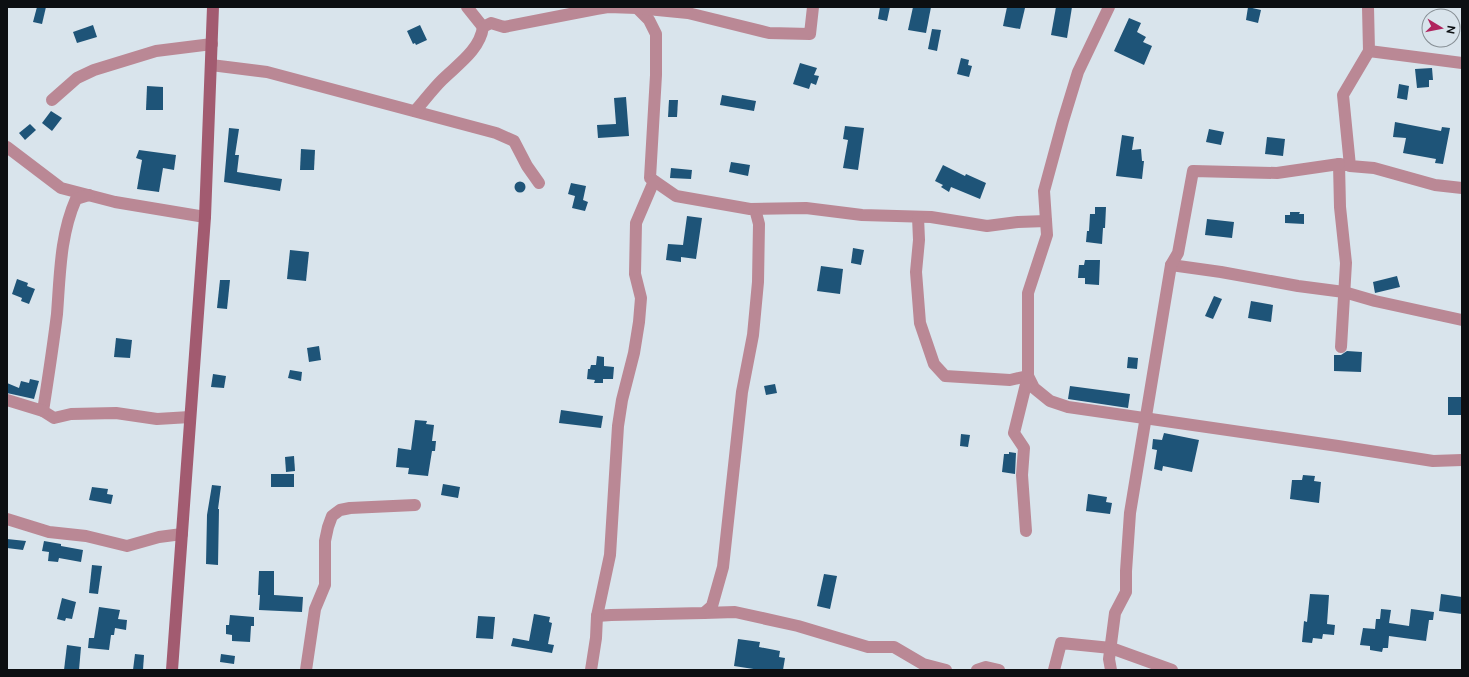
<svg xmlns="http://www.w3.org/2000/svg" width="1469" height="677" viewBox="0 0 1469 677" font-family="'Public Sans',sans-serif">
	<style>
		.building { fill: #1e5478 }
		.lines { fill: none; stroke-linecap: round; stroke-linejoin: round }
		.street { stroke: #ba8895; stroke-width: 12 }
		.secondary { stroke: #a25b70; stroke-width: 12 }
	</style>
	<rect width="100%" height="100%" fill="#d9e4ec"/>
	<!-- building -->
	<g class="building">
		<polygon points="37,7 46,7 42,24 33,22"/>
		<polygon points="880,7 890,7 887,21 878,19"/>
		<polygon points="913,7 931,7 926,33 908,30"/>
		<polygon points="1007,7 1025,8 1020,29 1003,26"/>
		<polygon points="1056,7 1072,7 1067,38 1051,35"/>
		<polygon points="1248,7 1261,10 1258,23 1246,20"/>
		<polygon points="1129,18 1141,23 1137,32 1146,37 1143,42 1152,46 1144,65 1114,51"/>
		<polygon points="93,25 97,37 77,43 73,32"/>
		<polygon points="420,25 427,40 416,45 415,43 413,44 407,31"/>
		<polygon points="932,29 941,30 937,51 928,49"/>
		<polygon points="961,58 969,60 968,65 972,66 969,77 957,74"/>
		<polygon points="800,63 817,68 814,75 819,76 816,85 811,83 809,89 793,84"/>
		<polygon points="1432,68 1433,80 1429,80 1429,87 1417,88 1415,69"/>
		<polygon points="1399,84 1409,86 1407,100 1397,98"/>
		<polygon points="147,86 163,87 163,110 146,110"/>
		<polygon points="722,95 756,101 754,111 720,105"/>
		<polygon points="626,97 629,136 598,138 597,125 616,124 614,98"/>
		<polygon points="669,100 678,100 677,117 668,117"/>
		<polygon points="51,111 62,118 52,131 42,123"/>
		<polygon points="1395,122 1441,131 1442,127 1450,128 1443,164 1435,163 1436,159 1403,153 1406,138 1393,137"/>
		<polygon points="30,124 36,130 25,140 19,133"/>
		<polygon points="845,126 864,128 858,170 843,168 848,140 843,139"/>
		<polygon points="229,128 239,129 235,155 239,155 237,172 282,179 280,191 224,182"/>
		<polygon points="1209,129 1224,132 1221,145 1206,142"/>
		<polygon points="1122,135 1134,137 1132,150 1141,149 1142,161 1144,161 1142,179 1116,176"/>
		<polygon points="1267,137 1285,139 1283,156 1265,154"/>
		<polygon points="301,149 315,150 314,170 300,170"/>
		<polygon points="139,150 176,155 174,170 163,168 159,192 137,189 142,160 136,158"/>
		<polygon points="731,162 750,165 748,176 729,172"/>
		<polygon points="943,165 965,176 966,174 986,183 980,199 951,187 949,192 941,187 943,185 935,181"/>
		<polygon points="671,168 692,170 691,179 670,178"/>
		<circle cx="520" cy="187" r="5.5"/>
		<polygon points="571,183 586,186 583,200 588,202 585,211 572,208 575,196 568,194"/>
		<polygon points="1095,207 1106,207 1105,228 1103,228 1102,244 1086,242 1087,231 1089,231 1090,214 1095,214"/>
		<polygon points="1290,212 1300,212 1299,214 1304,214 1304,224 1285,223 1285,215 1290,215"/>
		<polygon points="687,216 702,218 696,259 681,257 681,262 666,260 668,244 683,245"/>
		<polygon points="1207,219 1234,222 1232,238 1205,235"/>
		<polygon points="853,248 864,250 861,265 851,263"/>
		<polygon points="290,250 309,252 306,281 287,279"/>
		<polygon points="1085,260 1100,260 1099,285 1085,284 1085,278 1078,278 1079,265 1084,265"/>
		<polygon points="821,266 843,269 840,294 817,291"/>
		<polygon points="1397,276 1400,287 1375,293 1373,282"/>
		<polygon points="17,279 28,283 27,286 35,289 29,304 21,301 22,298 12,294"/>
		<polygon points="220,280 230,280 227,309 217,308"/>
		<polygon points="1214,296 1222,299 1213,319 1205,316"/>
		<polygon points="1251,301 1273,305 1271,322 1248,318"/>
		<polygon points="116,338 132,340 130,358 114,357"/>
		<polygon points="319,346 321,360 309,362 307,348"/>
		<polygon points="1347,351 1362,352 1361,372 1334,371 1334,355 1341,355"/>
		<polygon points="597,356 604,357 604,366 614,367 613,379 603,379 603,383 594,383 595,380 587,379 588,369 590,369 591,365 596,365"/>
		<polygon points="1128,357 1138,358 1137,369 1127,368"/>
		<polygon points="290,370 302,372 301,381 288,378"/>
		<polygon points="213,374 226,376 224,388 211,387"/>
		<polygon points="30,379 39,381 34,399 7,393 7,383 19,388 21,381 29,383"/>
		<polygon points="775,384 777,393 766,395 764,386"/>
		<polygon points="1070,386 1130,394 1128,408 1068,399"/>
		<rect x="1448" y="397" width="14" height="18"/>
		<polygon points="561,410 603,416 601,428 559,423"/>
		<polygon points="415,420 427,421 426,424 434,425 432,441 436,441 435,451 432,451 428,476 408,474 409,468 396,467 398,448 411,450"/>
		<polygon points="1164,433 1199,440 1192,472 1163,466 1162,471 1154,469 1157,450 1152,449 1153,439 1162,440"/>
		<polygon points="961,434 970,435 968,447 960,446"/>
		<polygon points="1009,452 1016,453 1015,474 1002,472 1004,454 1009,454"/>
		<polygon points="294,456 295,471 286,472 285,457"/>
		<rect x="271" y="474" width="23" height="13"/>
		<polygon points="1303,475 1315,476 1314,481 1321,482 1319,503 1290,499 1292,480 1302,480"/>
		<polygon points="443,484 460,487 458,498 441,495"/>
		<polygon points="212,485 221,486 218,509 219,509 218,565 206,564 207,515"/>
		<polygon points="92,487 108,489 107,494 113,495 111,504 89,500"/>
		<polygon points="1088,494 1107,497 1106,502 1112,503 1110,514 1086,511"/>
		<polygon points="7,539 26,541 23,550 7,548"/>
		<polygon points="44,541 61,544 61,546 83,550 81,562 59,558 58,562 48,561 49,552 42,551"/>
		<polygon points="92,565 102,566 98,594 89,593"/>
		<polygon points="259,571 274,571 274,595 303,597 302,612 259,610 260,595 258,595"/>
		<polygon points="824,574 837,576 830,609 817,606"/>
		<polygon points="1310,594 1329,595 1327,624 1335,625 1334,635 1323,634 1322,639 1313,638 1312,643 1302,642 1304,621 1307,622"/>
		<polygon points="1441,594 1462,597 1462,614 1439,611"/>
		<polygon points="62,598 76,602 72,619 66,618 65,621 57,619"/>
		<polygon points="99,607 120,610 118,619 127,620 126,630 115,628 114,635 111,635 109,650 88,648 89,638 94,638"/>
		<polygon points="1381,609 1391,610 1389,623 1409,626 1411,609 1434,612 1433,620 1429,620 1426,641 1389,636 1388,648 1383,648 1382,652 1370,650 1370,646 1360,645 1363,628 1375,629 1376,619 1380,619"/>
		<polygon points="534,614 550,617 549,622 552,623 548,644 554,645 552,653 511,646 513,638 529,641"/>
		<polygon points="230,615 254,617 254,626 251,626 250,642 232,641 232,635 226,634 226,625 229,625"/>
		<polygon points="478,616 495,617 493,639 476,638"/>
		<polygon points="738,639 760,642 759,647 780,651 779,657 785,658 783,670 760,670 734,666"/>
		<polygon points="67,645 81,647 79,670 64,670"/>
		<polygon points="135,654 144,655 143,670 133,670"/>
		<polygon points="221,654 235,656 234,664 220,662"/>
	</g>
	<g class="lines">
		<!-- street -->
		<g class="street">
			<polyline points="467,7 483,27"/>
			<polyline points="1368,7 1369,51 1462,63"/>
			<polyline points="637,8 649,20 656,34 656,75 650,178 676,196 750,209 806,208 862,215 931,217 987,226 1018,222 1046,221"/>
			<polyline points="1369,51 1343,95 1350,166 1374,168 1435,185 1462,188"/>
			<polyline points="211,65 267,72 496,133 514,141 527,166 539,183"/>
			<polyline points="52,100 77,78 94,70 156,51 212,44"/>
			<path d="M 415,111 C 424,101 432,90 442,80 C 457,65 480,50 483,27 L 491,23 L 504,27 L 596,9 L 608,7 L 637,8 L 688,13 L 769,33 L 810,34 L 813,7"/>
			<polyline points="7,147 61,188 115,202 205,217"/>
			<path d="M 89,195 L 76,199 C 60,235 60,275 57,314 C 53,347 48,379 43,411 L 54,418 L 71,414 L 116,413 L 157,419 L 190,417"/>
			<polyline points="918,217 919,240 916,272 920,323 934,364 945,376 1010,380 1028,376 1034,388 1050,401 1068,407 1338,446 1433,461 1462,460"/>
			<polyline points="1171,265 1221,272 1298,286 1344,292 1375,301 1462,320"/>
			<polyline points="1341,347 1346,263 1340,207 1339,164 1347,165"/>
			<polyline points="7,400 43,411"/>
			<polyline points="7,519 49,532 86,536 127,546 159,537 182,534"/>
			<polyline points="1026,531 1022,475 1024,448 1014,433 1028,376 1028,293 1047,235 1044,191 1063,121 1078,72 1109,7"/>
			<polyline points="704,613 735,612 798,626 868,647 894,647 923,664 946,670"/>
			<polyline points="597,616 611,615 704,613 712,606 723,567 742,392 753,335 758,282 759,224 755,209"/>
			<polyline points="306,670 315,609 325,585 325,541 328,527 332,516 340,510 350,508 415,505"/>
			<polyline points="591,670 596,638 597,616 610,555 618,426 622,400 634,353 639,322 641,298 635,274 636,223 654,181"/>
			<polyline points="977,670 986,667 999,670"/>
			<polyline points="1054,670 1061,643 1111,648 1172,670"/>
			<polyline points="1111,670 1109,659 1115,613 1126,592 1126,571 1130,513 1171,265 1178,253 1193,171 1277,173 1339,164"/>
		</g>
		<!-- secondary -->
		<polyline class="secondary" points="172,670 205,217 213,7"/>
	</g>
	<!-- border -->
	<rect width="1469" height="677" fill="none" stroke="#0c0f12" stroke-width="16"/>
	<!-- north arrow -->
	<g transform="translate(1441 28) rotate(100)"><circle r="19" fill="#d9e4ec" stroke="#878f95"/>
	<path d="M0-3L7 15L0 10L-7 15Z" fill="#b0245e"/>
	<text y="-6" font-size="11" font-weight="bold" text-anchor="middle" fill="#0c0f12">N</text>
	</g>
</svg>
